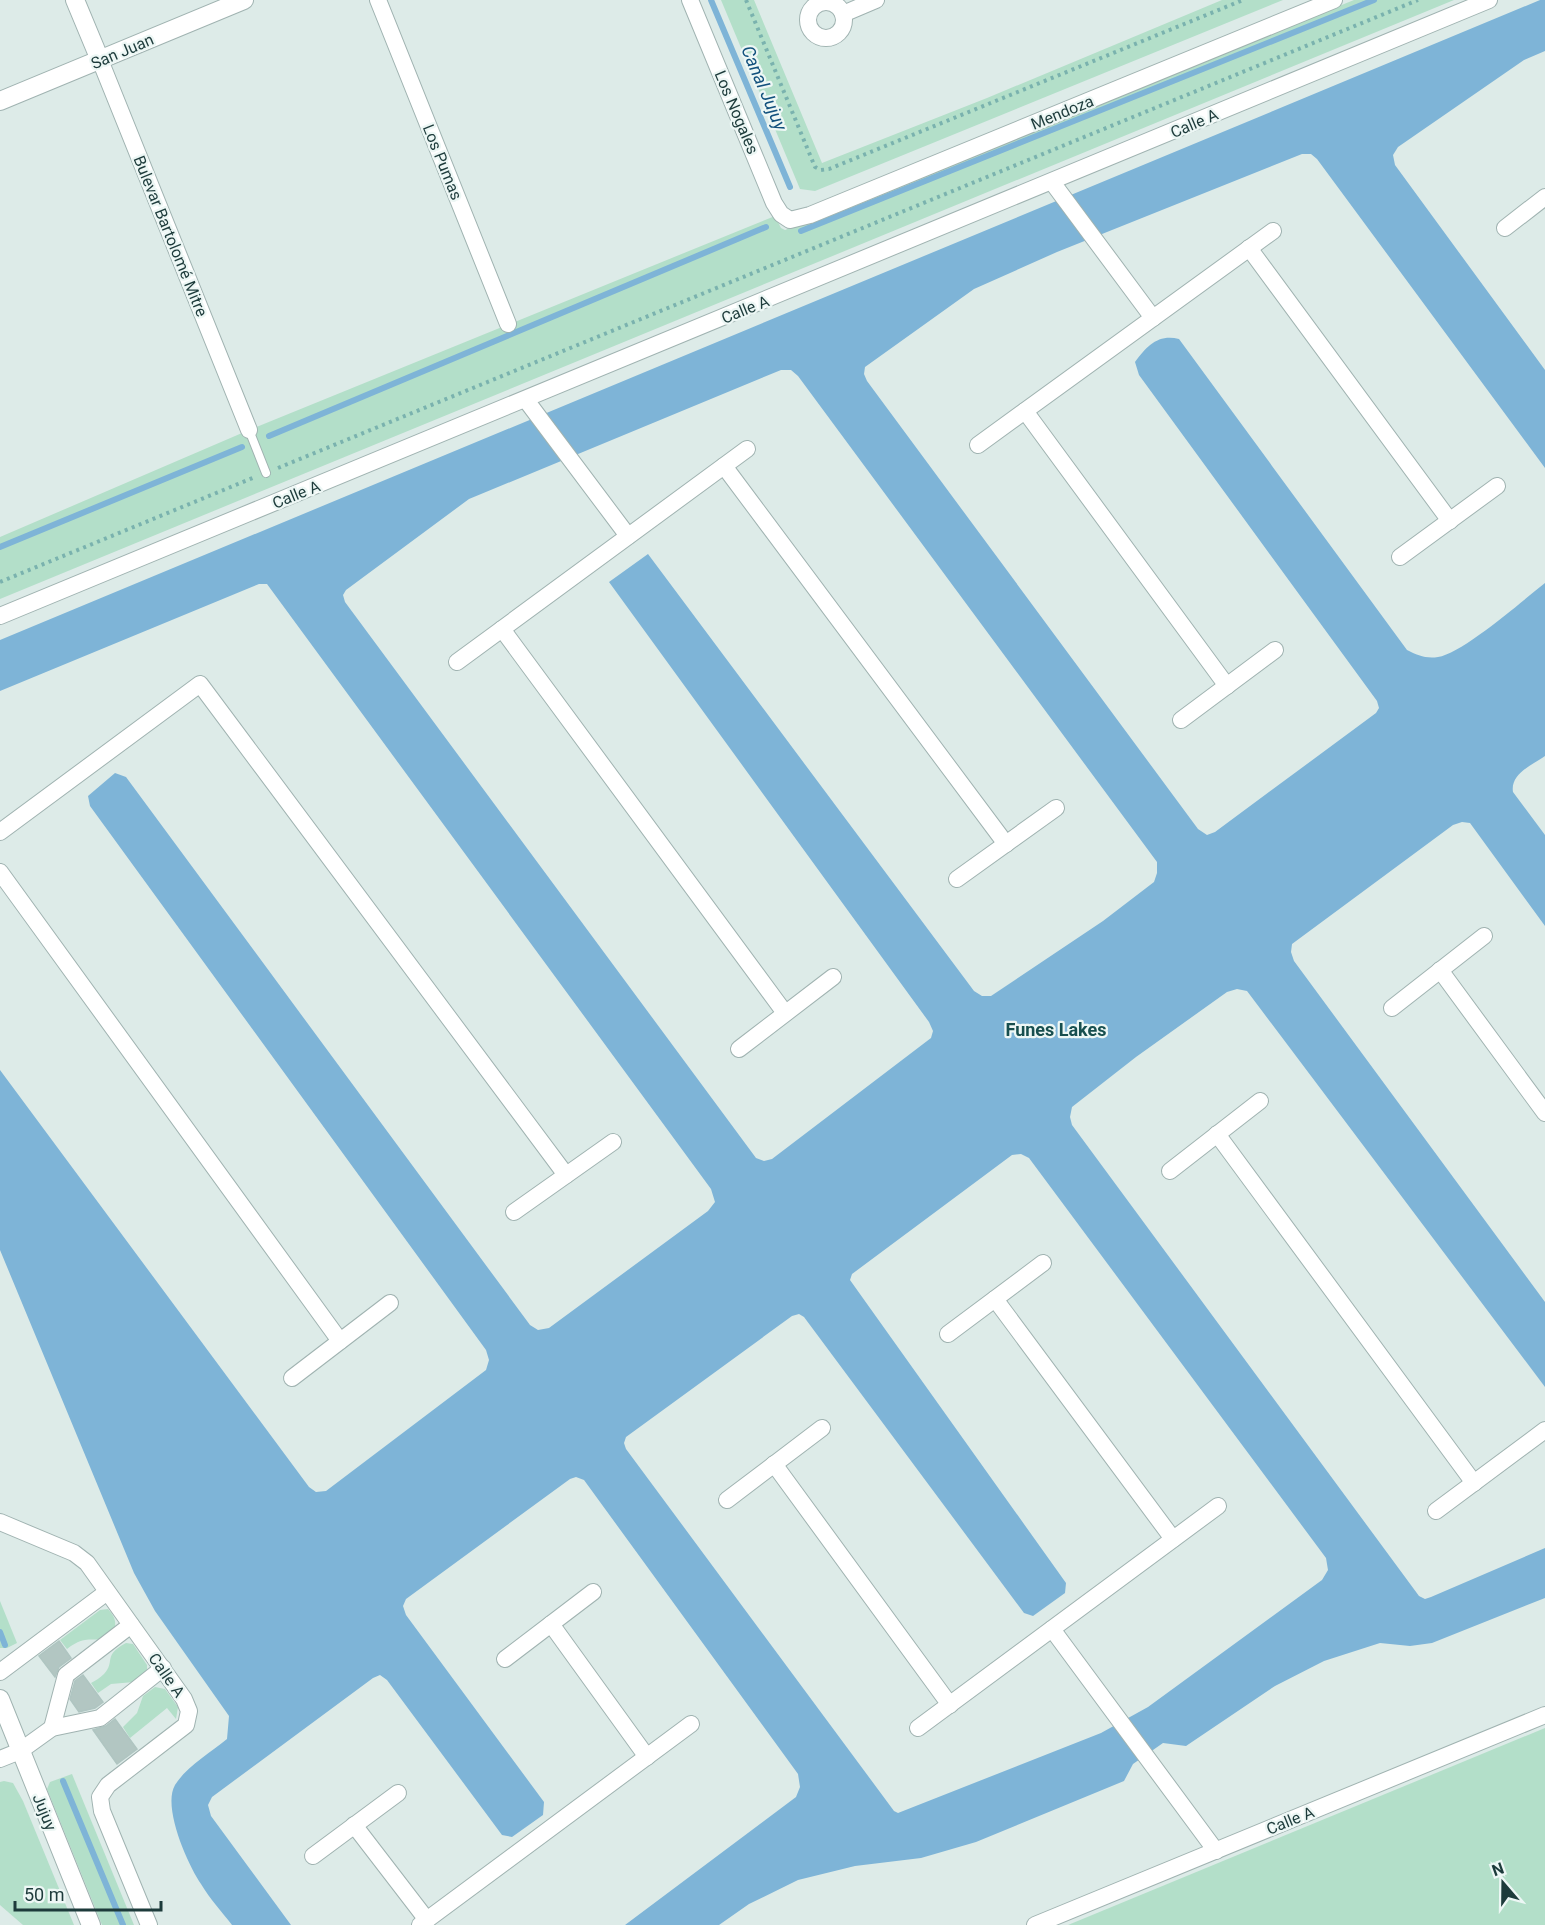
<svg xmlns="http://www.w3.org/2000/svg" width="1545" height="1925" viewBox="0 0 1545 1925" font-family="Roboto,sans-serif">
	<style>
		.green { fill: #b3dfc9 }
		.water { fill: #7eb4d7; fill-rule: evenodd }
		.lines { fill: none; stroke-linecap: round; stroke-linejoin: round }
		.stream { stroke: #7eb4d7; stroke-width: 6 }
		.building { fill: #b2c6c2; stroke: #afc5c1; stroke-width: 1.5 }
		.service-casing { stroke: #a0b3b1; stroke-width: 10 }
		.minor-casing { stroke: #a0b3b1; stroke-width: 18 }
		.tertiary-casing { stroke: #a0b3b1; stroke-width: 20 }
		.path { stroke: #7ab2ae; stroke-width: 4; stroke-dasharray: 3 4.5; stroke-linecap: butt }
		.service { stroke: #fff; stroke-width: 8 }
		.minor { stroke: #fff; stroke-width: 16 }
		.tertiary { stroke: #fff; stroke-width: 18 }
		.labels { text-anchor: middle; stroke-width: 4.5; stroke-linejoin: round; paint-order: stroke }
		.street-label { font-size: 16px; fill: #1d3b3b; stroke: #edf7f5 }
		.water-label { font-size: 18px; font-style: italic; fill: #12517d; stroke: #edf7f5 }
		.neighbourhood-label { font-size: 18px; font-weight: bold; fill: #174f4f; stroke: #edf7f5 }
	</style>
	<rect width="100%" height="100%" fill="#ddebe8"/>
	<!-- green -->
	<g class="green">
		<polygon points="721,0 754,0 822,163 987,98 1222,0 1283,0 815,191 800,189"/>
		<polygon points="1354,0 1454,0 0,599 0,537 249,430 775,216 781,228 785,230"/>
		<polygon points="0,1601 17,1643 7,1648 0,1648"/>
		<path d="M 108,1609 C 120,1622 117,1633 100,1639 C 95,1640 90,1639 85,1640 C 78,1641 72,1645 67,1649 L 60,1640 L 100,1610 Z"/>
		<path d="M 126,1643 L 133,1644 L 147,1665 L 147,1671 L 134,1682 L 111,1684 L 98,1693 L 91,1683 C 95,1681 100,1678 104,1674 C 116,1661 102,1656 126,1643 Z"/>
		<polygon points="155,1687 165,1689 178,1707 176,1719 167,1708 130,1738 123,1727 137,1713 143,1696"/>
		<polygon points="1545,1728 1545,1925 1068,1925"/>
		<polygon points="72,1774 134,1925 102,1925 47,1789 50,1782"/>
		<polygon points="4,1781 13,1783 23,1801 74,1925 23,1925 0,1905 0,1782"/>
	</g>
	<!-- water -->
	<path class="water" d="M 1540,0 L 1545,0 L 1545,51 L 1524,60 L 1398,147 L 1393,155 L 1395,165 L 1545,370 L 1545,468 L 1317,159 L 1311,154 L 1302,154 L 1057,252 L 974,289 L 865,367 L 864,374 L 867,381 L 1198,829 L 1207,835 L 1215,832 L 1376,713 L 1379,708 L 1377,701 L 1139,375 L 1135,362 C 1147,346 1158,334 1179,339 L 1407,650 C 1417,655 1426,659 1438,657 C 1463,653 1522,601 1545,583 L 1545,756 C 1532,765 1510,774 1513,792 L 1545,835 L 1545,926 L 1470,823 L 1462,822 L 1453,825 L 1292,944 L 1291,952 L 1294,961 L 1545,1302 L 1545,1387 L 1247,991 L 1237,989 L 1227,992 L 1136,1057 L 1072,1107 L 1070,1117 L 1072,1125 L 1419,1596 L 1425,1599 L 1431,1597 L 1545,1548 L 1545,1598 L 1432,1643 L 1410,1646 L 1380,1643 L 1324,1661 L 1275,1686 L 1186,1746 L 1163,1743 L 1133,1764 L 1124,1781 L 976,1842 L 921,1858 L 855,1866 L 798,1880 L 749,1904 L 719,1925 L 625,1925 L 796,1797 L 800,1787 L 798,1774 L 584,1480 L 576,1477 L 570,1479 L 406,1599 L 403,1606 L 406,1615 L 544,1802 L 543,1815 L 512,1837 L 502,1835 L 387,1680 L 380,1675 L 373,1678 L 212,1797 L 208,1805 L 211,1816 L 291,1925 L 232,1925 C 222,1912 210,1899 201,1884 C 188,1865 162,1807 175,1785 C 187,1766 210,1753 227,1739 L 229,1716 L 155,1611 L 134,1573 L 0,1250 L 0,1070 L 309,1487 L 316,1492 L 326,1491 L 486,1370 L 489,1360 L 486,1350 L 90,806 L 88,796 L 115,773 L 126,777 L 530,1325 L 538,1330 L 549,1328 L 708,1211 L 715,1202 L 711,1189 L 267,584 L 259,584 L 0,691 L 0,640 ZM 781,370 L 791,370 L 798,376 L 1157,862 L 1157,873 L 1154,882 L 1103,921 L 991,996 L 982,996 L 974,991 L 648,554 L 609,582 L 929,1022 L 933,1031 L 931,1038 L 772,1159 L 764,1161 L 756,1158 L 345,602 L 343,595 L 346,590 L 469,499 ZM 1021,1154 L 1029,1158 L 1326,1558 L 1328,1570 L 1322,1580 L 1148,1707 L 1101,1733 L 898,1813 L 894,1811 L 626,1449 L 624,1443 L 626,1437 L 792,1316 L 799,1314 L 804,1317 L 1024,1613 L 1033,1616 L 1065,1593 L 1066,1583 L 850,1280 L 852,1274 L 1012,1155 Z"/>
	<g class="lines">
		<!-- stream -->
		<g class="stream">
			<polyline points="711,0 790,187"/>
			<polyline points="801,231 1374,0"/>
			<polyline points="269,436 766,227"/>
			<polyline points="0,547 242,447"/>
			<polyline points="0,1632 5,1645"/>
			<polyline points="63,1781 123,1925"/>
		</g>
	</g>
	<!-- building -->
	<g class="building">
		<polygon points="59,1641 71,1658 59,1667 55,1677 39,1656"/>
		<polygon points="83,1675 103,1702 95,1708 79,1712 70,1699 75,1681"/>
		<polygon points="115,1719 137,1749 117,1764 93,1730 106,1726"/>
	</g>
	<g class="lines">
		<!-- service casing -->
		<g class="service-casing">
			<polyline id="service" points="249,430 266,473"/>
		</g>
		<!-- minor casing -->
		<g class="minor-casing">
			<g id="minor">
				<polyline points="378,0 508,324"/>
				<polyline points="690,0 774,203 781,214 790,220 810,215 1334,0"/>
				<circle cx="826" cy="20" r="18"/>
				<polyline points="843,14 876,0"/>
				<polyline points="100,60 249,430"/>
				<polyline points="1052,182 1153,318"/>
				<polyline points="1505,228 1545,197"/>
				<polyline points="1249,248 1450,521"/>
				<polyline points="526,400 628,536"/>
				<polyline points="1025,411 1227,686"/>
				<polyline points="978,445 1273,231"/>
				<polyline points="724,466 1006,844"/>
				<polyline points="1400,557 1497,486"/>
				<polyline points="0,616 1489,0"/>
				<polyline points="502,629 785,1013"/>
				<polyline points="457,662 747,449"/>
				<polyline points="1181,720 1275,650"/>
				<polyline points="0,832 200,684 566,1175"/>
				<polyline points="0,872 340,1341"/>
				<polyline points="957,879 1056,808"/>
				<polyline points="1440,970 1545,1113"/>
				<polyline points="1392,1008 1484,936"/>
				<polyline points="739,1049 833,977"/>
				<polyline points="1217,1134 1474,1483"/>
				<polyline points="1170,1171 1260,1101"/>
				<polyline points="514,1212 613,1142"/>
				<polyline points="995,1299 1173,1539"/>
				<polyline points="948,1334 1043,1263"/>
				<polyline points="292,1378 390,1303"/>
				<polyline points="774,1464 950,1705"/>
				<polyline points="727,1500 822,1428"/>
				<polyline points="1436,1511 1545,1430"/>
				<polyline points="0,1522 74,1553 87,1563 184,1699 189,1711 186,1725 108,1785 100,1797 102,1811 149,1925"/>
				<polyline points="551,1624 647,1757"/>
				<polyline points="1052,1629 1216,1851"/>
				<polyline points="505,1659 593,1592"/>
				<polyline points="0,1672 107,1592"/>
				<polyline points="52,1728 66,1675 131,1625"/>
				<polyline points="918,1728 1218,1506"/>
				<polyline points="0,1759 20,1751 52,1728 100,1718 163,1668"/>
				<polyline points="354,1825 427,1920"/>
				<polyline points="313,1856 398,1793"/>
				<polyline points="420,1925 691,1724"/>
				<polyline points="1035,1925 1545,1715"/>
			</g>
		</g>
		<!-- tertiary casing -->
		<g class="tertiary-casing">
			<g id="tertiary">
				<polyline points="75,0 100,60"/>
				<polyline points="0,101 244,0"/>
				<polyline points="0,1699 91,1925"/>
			</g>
		</g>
		<!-- path -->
		<g class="path">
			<polyline points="746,0 815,167 821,170 829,169 1243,0"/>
			<polyline points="278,468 1418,0"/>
			<polyline points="0,582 255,477"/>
		</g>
		<!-- service -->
		<use href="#service" class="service"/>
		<!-- minor -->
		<use href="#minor" class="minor"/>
		<!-- tertiary -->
		<use href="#tertiary" class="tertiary"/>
	</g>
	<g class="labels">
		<!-- street labels -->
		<g class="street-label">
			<text transform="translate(122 51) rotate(-23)" y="6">San Juan</text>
			<text transform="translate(737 112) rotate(67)" y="6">Los Nogales</text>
			<text transform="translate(1062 112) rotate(-22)" y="6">Mendoza</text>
			<text transform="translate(1194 123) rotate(-23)" y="6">Calle A</text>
			<text transform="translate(443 162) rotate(68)" y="6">Los Pumas</text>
			<text transform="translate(171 236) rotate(68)" y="6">Bulevar Bartolomé Mitre</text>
			<text transform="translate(745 309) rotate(-22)" y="6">Calle A</text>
			<text transform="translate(296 494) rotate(-22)" y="6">Calle A</text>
			<text transform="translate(167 1675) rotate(55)" y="6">Calle A</text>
			<text transform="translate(45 1812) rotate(68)" y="6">Jujuy</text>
			<text transform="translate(1290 1820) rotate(-22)" y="6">Calle A</text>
		</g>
		<!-- water labels -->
		<g class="water-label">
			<text transform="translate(764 88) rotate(67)" y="6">Canal Jujuy</text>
		</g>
		<!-- neighbourhood labels -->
		<g class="neighbourhood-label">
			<text x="1056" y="1036">Funes Lakes</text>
		</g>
	</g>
	<!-- north arrow -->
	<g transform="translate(1503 1883) rotate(340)" stroke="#edf7f5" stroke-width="4.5" paint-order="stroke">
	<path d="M0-4.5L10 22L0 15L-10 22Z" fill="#1d3b3b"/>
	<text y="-9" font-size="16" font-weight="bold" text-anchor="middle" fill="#1d3b3b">N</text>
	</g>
	<!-- scale -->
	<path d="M15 1901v9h146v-9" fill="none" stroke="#1d3b3b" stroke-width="3"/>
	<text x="24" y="1901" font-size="18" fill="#1d3b3b" stroke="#edf7f5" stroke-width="4.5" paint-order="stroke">50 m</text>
</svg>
